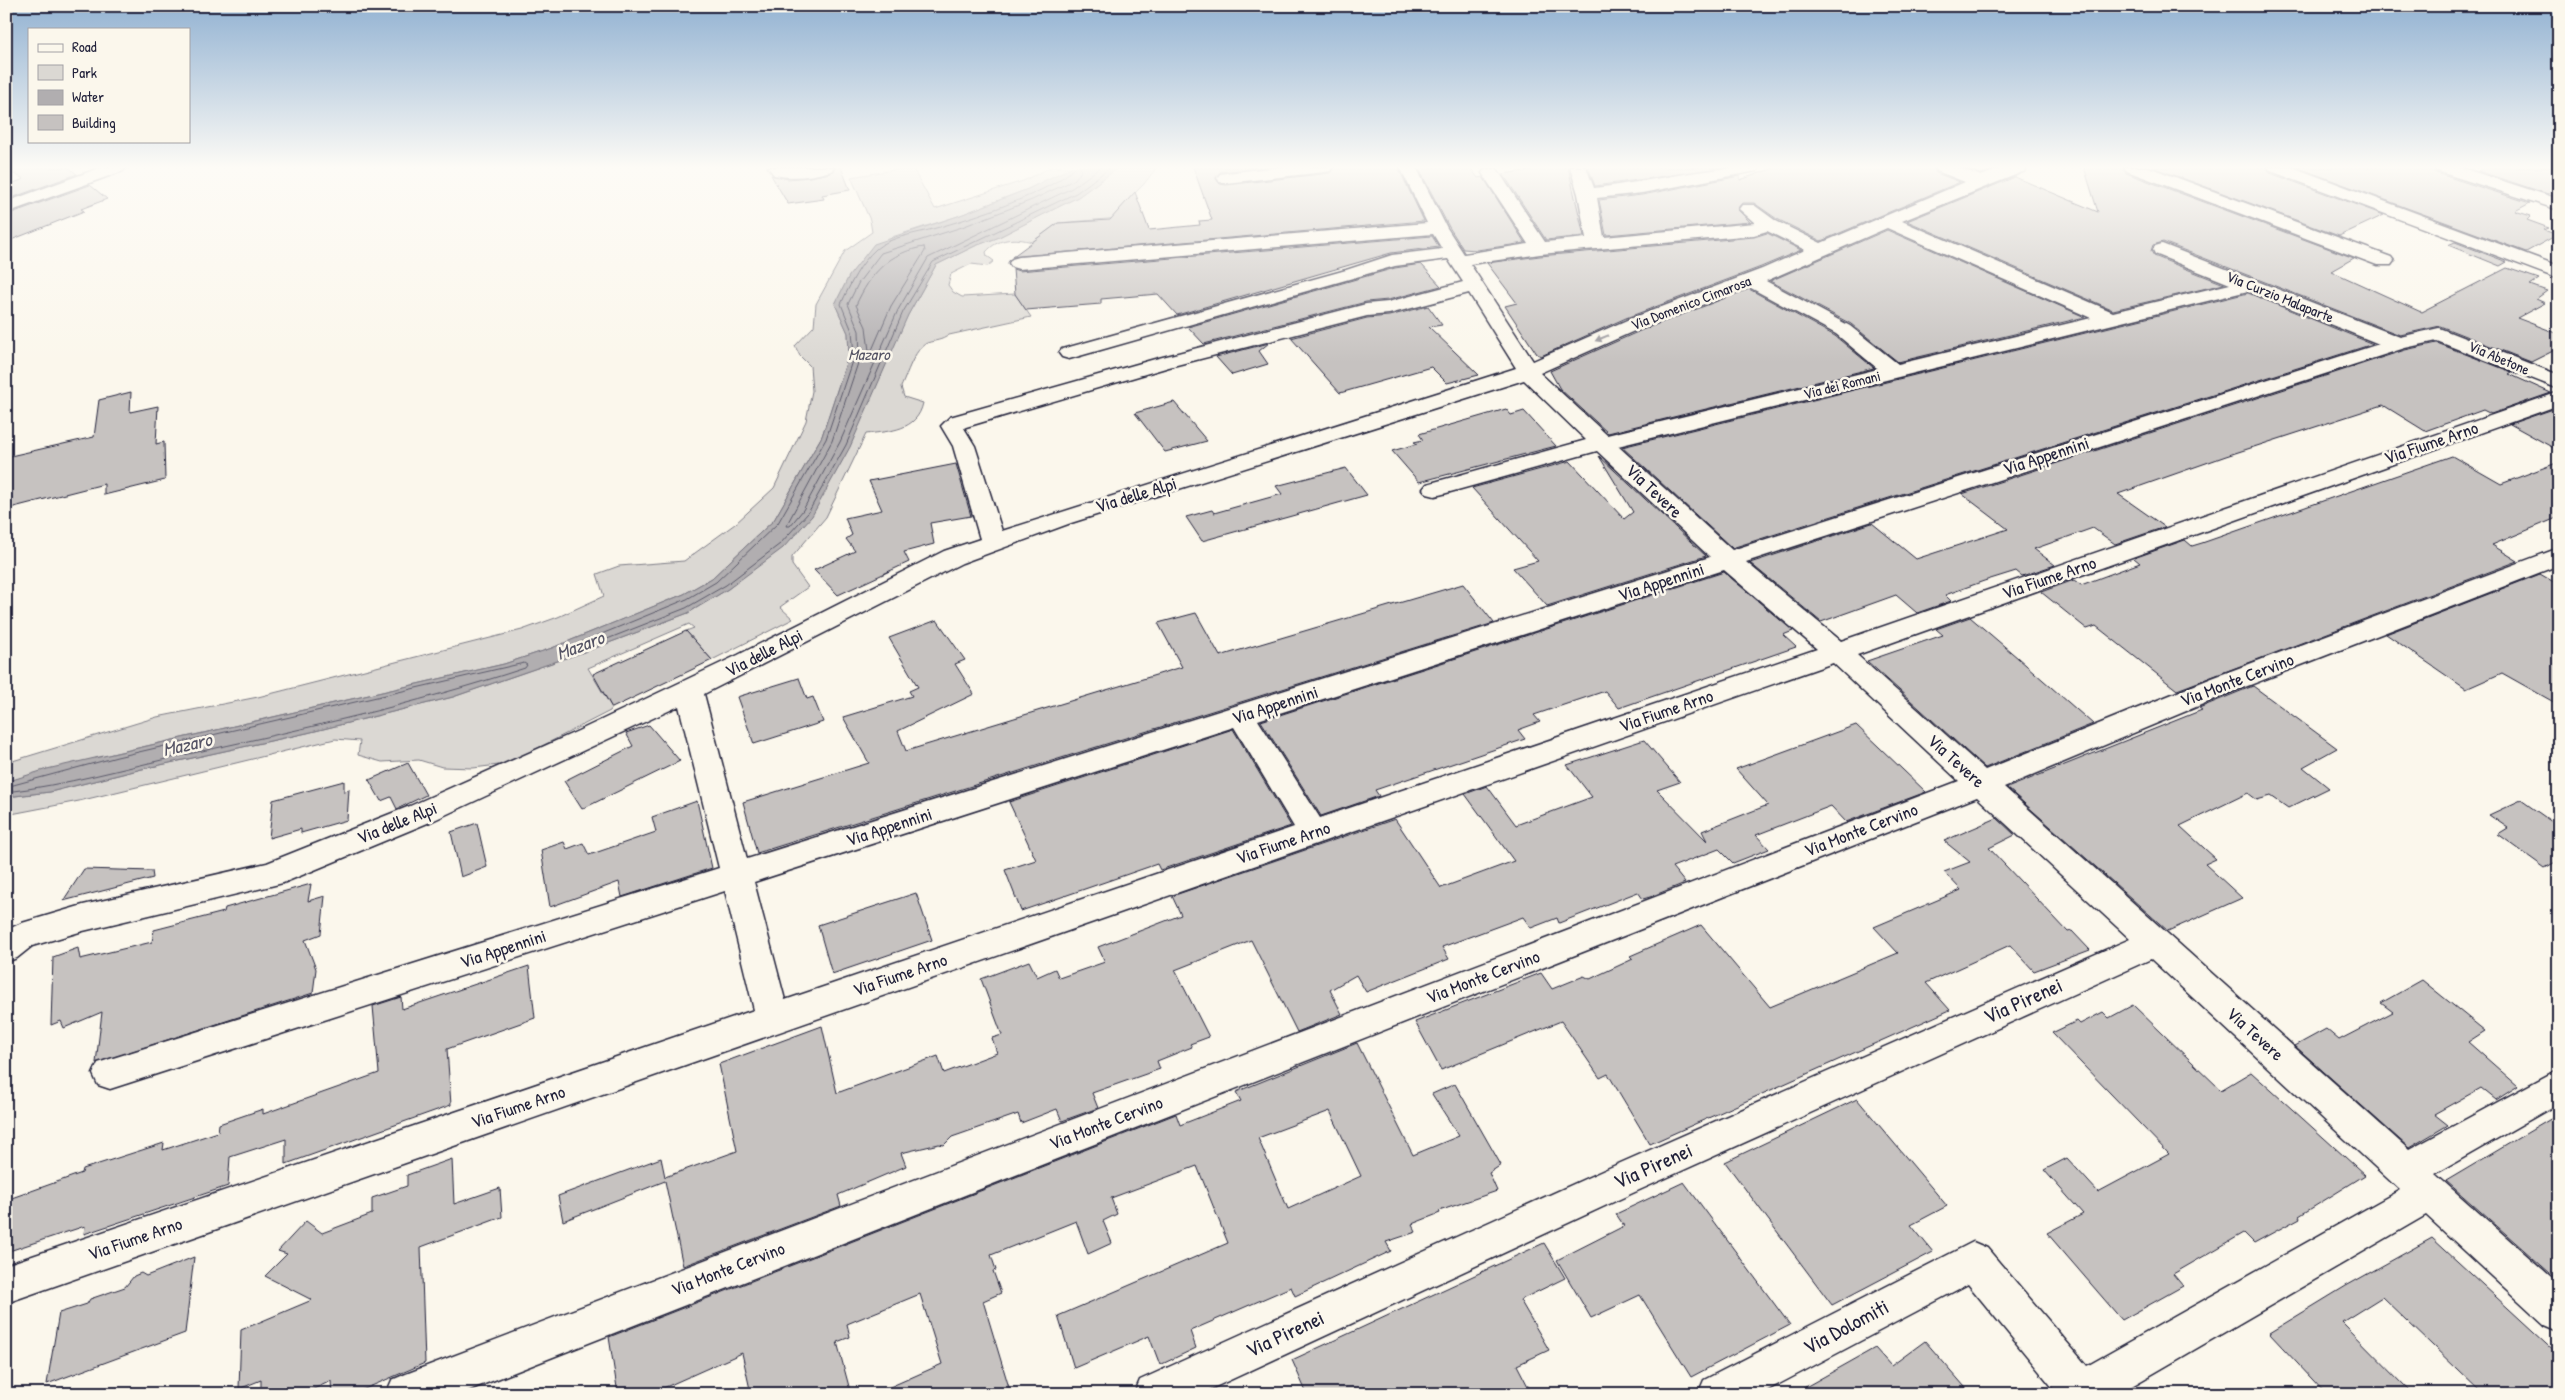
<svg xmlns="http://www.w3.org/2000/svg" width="2565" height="1400" viewBox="0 0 2565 1400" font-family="'Patrick Hand',sans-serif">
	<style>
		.green { fill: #dbd8d3; stroke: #7e7d87 }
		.water { fill: #b1aeb0; stroke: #787681 }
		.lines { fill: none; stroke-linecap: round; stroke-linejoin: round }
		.shore { stroke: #5b5a6a; stroke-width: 1 }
		.building { fill: #c6c2c0; stroke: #22223b; fill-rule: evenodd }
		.street-casing { stroke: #22223b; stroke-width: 3 }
		.street { fill: #fbf7ec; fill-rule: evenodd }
		.oneway { fill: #99979c }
		.labels { text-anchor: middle; stroke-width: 5; stroke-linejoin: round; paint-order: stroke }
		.far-street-label { font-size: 15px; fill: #22223b; stroke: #fbf7ec }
		.far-water-label { font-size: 16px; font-style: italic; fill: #545364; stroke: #fbf7ec }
		.street-label { font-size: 18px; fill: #22223b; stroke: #fbf7ec }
		.water-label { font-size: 19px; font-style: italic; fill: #545364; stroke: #fbf7ec }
		.near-street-label { font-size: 21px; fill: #22223b; stroke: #fbf7ec }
	</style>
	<rect width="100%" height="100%" fill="#fbf7ec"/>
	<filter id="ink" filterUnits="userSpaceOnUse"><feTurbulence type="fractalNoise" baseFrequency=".02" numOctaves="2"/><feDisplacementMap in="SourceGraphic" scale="10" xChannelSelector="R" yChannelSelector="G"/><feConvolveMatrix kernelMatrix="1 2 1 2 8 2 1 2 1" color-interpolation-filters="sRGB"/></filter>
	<g filter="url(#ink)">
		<!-- green -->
		<g class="green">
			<polygon points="912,167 935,209 1023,181 1051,167 1072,167 1028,189 958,216 892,237 835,304 848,333 849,354 822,436 774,520 712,578 684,594 552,648 504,664 116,753 6,782 6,763 157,717 258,697 522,630 558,617 604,596 597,574 619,566 684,561 735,524 774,488 806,421 812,391 810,366 800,356 795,346 814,326 816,304 845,251 872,232 870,220 851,177"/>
			<path d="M 1119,167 L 1157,167 L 1144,184 L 1127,201 L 1132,217 L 1058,223 L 1032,242 C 1015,237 998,238 986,252 L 987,256 L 994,261 L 988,266 L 971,264 L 951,274 L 948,285 L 953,292 L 962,297 L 1015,294 L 1031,317 L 949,335 C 941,341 936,340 927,343 C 914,349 907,375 901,387 L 904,397 L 923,403 C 917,431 890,431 866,434 L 826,517 L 792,557 L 792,565 L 808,587 L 780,607 L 793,619 L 712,660 L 686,631 L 694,628 L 689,624 L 588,668 L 612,708 L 610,711 L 507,764 L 473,768 L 442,767 L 419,760 L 382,762 L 358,755 L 360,741 L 335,739 L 79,801 L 6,815 L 6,797 L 50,792 L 142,769 L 307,733 L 453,697 L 598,647 L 688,613 L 728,589 L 797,534 L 908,315 L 936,265 L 975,246 L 997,238 L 1078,197 Z"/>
		</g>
		<!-- water -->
		<polygon class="water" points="1072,167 1119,167 1078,197 997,238 975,246 936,265 908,315 850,447 812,516 783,548 728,589 688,613 598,647 453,697 307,733 142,769 50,792 6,797 6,782 47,769 504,664 552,648 684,594 712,578 774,520 822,436 849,354 848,333 835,304 849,276 874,244 958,216 1028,189"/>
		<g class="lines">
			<!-- shore -->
			<g class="shore">
				<path d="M 1075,167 C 1054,192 969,219 936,228 C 917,234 891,236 876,249 C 860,263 850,285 841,304 L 852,331 L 854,355 L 826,439 L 778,523 L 716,582 L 687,599 L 565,649 L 564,653 L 597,643 L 686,608 L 726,585 L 780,544 L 808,513 L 846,445 L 903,312 L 933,262 L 1076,193 L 1111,167"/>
				<polyline points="1081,167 1080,173 1074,180 1032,200 962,227 881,253 859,282 848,304 859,331 860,357 832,441 786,526 790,526 803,510 840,442 898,310 928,258 1072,188 1101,167"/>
				<path d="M 924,247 L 925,251 L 891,306 L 872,350 L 869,351 L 866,327 L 856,305 C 870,274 889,252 924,247 Z"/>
				<path d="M 6,787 L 117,757 L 524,663 L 527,665 L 525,668 C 413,705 299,730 184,755 C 124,768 66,785 6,792"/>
			</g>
		</g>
		<!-- building -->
		<g class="building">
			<polygon points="6,167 68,167 77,174 6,200 6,186 24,179 6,170"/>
			<polygon points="836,167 841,167 850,190 822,195 824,199 788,204 771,175 788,179 810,177 831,173"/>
			<polygon points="1193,167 1267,167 1220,172 1216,179 1220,184 1226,185 1330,173 1335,167 1398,167 1424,221 1012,257 1058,223 1110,220 1135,192 1149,230 1200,225 1199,221 1212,220"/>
			<polygon points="1418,167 1470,167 1478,178 1483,177 1525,243 1477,250 1463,249 1449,227"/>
			<polygon points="1552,167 1568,167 1584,236 1546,240 1503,174"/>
			<polygon points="1588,167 1729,167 1595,186"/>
			<polygon points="1777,167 1933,167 1936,173 1960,182 1821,241 1777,219 1754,203 1742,203 1737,209 1750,222 1606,235 1599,200 1642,195 1740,176 1740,180"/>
			<polygon points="1961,167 1991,167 1995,169 1981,174"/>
			<polygon points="2084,167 2122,167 2126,173 2354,258 2331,271 2421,312 2507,268 2539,279 2530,285 2547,291 2536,299 2545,303 2517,318 2559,334 2559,348 2531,362 2440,326 2400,335 2163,242 2153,245 2151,251 2154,256 2224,284 2113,310 1907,221 2015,177 2098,212"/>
			<polygon points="2152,167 2266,167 2270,173 2384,215 2339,236"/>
			<polygon points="2296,167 2426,167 2436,173 2530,203 2515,211 2531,216 2527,220 2549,228 2544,230 2557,235 2526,252"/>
			<polygon points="2487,167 2559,167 2559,188 2548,194 2478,171"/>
			<polygon points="90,185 107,199 81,209 84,211 6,242 6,215"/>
			<polygon points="1887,230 2085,317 1898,362 1851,324 1770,281"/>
			<polygon points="1767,233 1801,250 1761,267 1626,318 1541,356 1537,354 1505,306 1517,303 1487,263 1540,256 1754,237"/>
			<polygon points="1432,236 1439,247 1391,253 1177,315 1158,294 1101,299 1101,304 1026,310 1015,294 1013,269 1019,271"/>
			<polygon points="2455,242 2507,262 2500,266 2448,245"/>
			<polygon points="1421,264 1441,286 1388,300 1366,302 1204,344 1188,327 1395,268"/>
			<polygon points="1749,289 1835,336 1874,368 1608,433 1560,389 1550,371 1642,330"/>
			<polygon points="2248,293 2373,344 1732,548 1622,447"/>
			<polygon points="1428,306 1442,325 1429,327 1479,375 1447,383 1431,367 1340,393 1291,338 1367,318 1389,316"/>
			<polygon points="1269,343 1259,351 1268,364 1232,375 1216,357"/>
			<polygon points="2437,343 2512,372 2509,374 2551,393 2491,414 2483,410 2425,431 2383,405 2226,456 2118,494 2165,527 2115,544 2093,528 2034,549 2055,565 2022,576 2016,571 1984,581 1945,595 1951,601 1917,613 1896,595 1821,622 1750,563 1872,523 1916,559 2008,529 1962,494 2405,350"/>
			<polygon points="131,392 130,412 158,406 156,444 164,442 165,480 104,495 104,484 6,509 6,457 94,437 99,400"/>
			<polygon points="1174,402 1207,441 1165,452 1135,413"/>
			<polygon points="2559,407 2559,451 2510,424"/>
			<polygon points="1506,409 1511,415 1524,411 1556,446 1419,482 1392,451 1417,444 1414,442 1423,440 1419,434"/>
			<polygon points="1599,456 1706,556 1547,606 1513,568 1538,561 1472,488 1570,461 1624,519 1633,512"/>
			<polygon points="2452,456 2501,484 2559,462 2559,517 2492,545 2518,561 2177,690 2096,626 2087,629 2041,592 2074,580 2081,585 2140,563 2134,558 2185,540 2192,546 2202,543"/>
			<polygon points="956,464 971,516 930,523 934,544 904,552 909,562 838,595 814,570 855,551 846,539 852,535 845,518 882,510 869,481"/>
			<polygon points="1346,468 1367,495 1202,541 1186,517 1212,510 1214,513 1282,494 1276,486"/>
			<polygon points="1724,572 1793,631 1783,635 1796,647 1619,708 1605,691 1534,715 1540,722 1518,730 1525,739 1375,790 1379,796 1321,816 1261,721"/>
			<polygon points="2540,574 2559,585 2559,705 2502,673 2466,689 2386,634"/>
			<polygon points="1463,584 1494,623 757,853 743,802 869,763 843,717 912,696 909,691 918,687 889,638 937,620 965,660 955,664 974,694 898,731 906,751 1182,667 1158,623 1196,613 1220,656"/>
			<polygon points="1970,617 2018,658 2093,724 1985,768 1867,661 1943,635 1936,629"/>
			<polygon points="686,631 712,660 612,708 593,674"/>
			<polygon points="799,678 807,699 813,697 823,722 754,744 737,697"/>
			<polygon points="2253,686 2337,748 2303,767 2329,788 2288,808 2271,796 2257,800 2248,793 2180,826 2216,859 2205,864 2242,898 2168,931 2007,788 2202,710 2199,708"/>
			<polygon points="649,725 680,761 582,809 564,781 633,746 626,733"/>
			<polygon points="1856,725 1926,792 1846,822 1831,806 1756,835 1769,849 1733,863 1719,849 1672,867 1685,883 1650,897 1643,899 1638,892 1559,923 1557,918 1531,928 1523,917 1442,947 1449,959 1366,992 1356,975 1330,990 1342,1014 1297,1032 1251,940 1175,970 1209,1037 1190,1044 1192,1047 1157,1061 1160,1069 1092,1093 1098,1108 1062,1121 1057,1109 1021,1123 1018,1114 952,1137 944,1145 939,1144 901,1153 906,1166 838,1195 841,1206 683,1266 665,1181 563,1221 558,1196 661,1158 665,1177 737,1151 719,1064 822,1026 837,1093 938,1056 944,1073 997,1053 992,1038 1002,1035 981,979 1029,961 1037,977 1055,969 1059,978 1105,962 1098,947 1181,915 1172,896 1395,819 1441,888 1514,861 1465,794 1487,786 1516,825 1592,797 1567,765 1644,740 1680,782 1657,790 1707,841 1702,831 1768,805 1736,769"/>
			<polygon points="1233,729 1291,826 1160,870 1157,864 1021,911 1005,870 1036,860 1009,802"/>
			<polygon points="408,763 426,795 397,809 391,797 381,801 369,780"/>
			<polygon points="344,781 344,792 349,789 347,820 301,833 301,829 269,838 273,800"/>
			<polygon points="2521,800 2559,827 2559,860 2545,868 2498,834 2508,828 2489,815"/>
			<polygon points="697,801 712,868 622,897 619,882 550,907 541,850 564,842 567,849 583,843 589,855 656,832 652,817"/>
			<polygon points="1997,818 2015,835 1989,848 2068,932 2072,931 2090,950 2034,971 2010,945 1926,983 1950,1010 1650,1144 1608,1074 1600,1078 1561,1021 1441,1070 1415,1022 1541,973 1552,989 1584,976 1590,979 1633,959 1630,956 1701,925 1770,1007 1898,953 1874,927 1961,890 1944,872 1970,862 1944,841"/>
			<polygon points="477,823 487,867 461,877 451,832"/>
			<polygon points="84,869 152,871 153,878 63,901"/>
			<polygon points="311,884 308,901 325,896 321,934 305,940 316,969 313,993 96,1063 102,1012 64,1028 61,1021 51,1025 53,957 78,948 80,959 152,942 154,930 224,912 225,908"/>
			<polygon points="916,893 932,940 832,974 818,925"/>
			<polygon points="529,966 535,1018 447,1049 451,1105 286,1164 286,1139 230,1157 228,1186 84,1234 85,1226 6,1252 6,1200 82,1173 83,1169 164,1143 163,1150 218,1132 219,1124 263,1109 263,1114 379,1073 373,1006 401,997 402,1009"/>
			<polygon points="2422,980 2485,1031 2468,1042 2518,1086 2496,1100 2481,1088 2434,1114 2448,1125 2409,1148 2295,1046 2326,1029 2339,1040 2393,1012 2381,1003"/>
			<polygon points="2133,1005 2221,1090 2251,1072 2365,1175 2299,1216 2300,1218 2254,1243 2244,1233 2173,1274 2183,1286 2122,1320 2047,1233 2083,1214 2044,1170 2067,1158 2098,1192 2169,1154 2052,1033 2077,1021 2080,1024 2103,1012 2109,1018"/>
			<path d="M 1357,1043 L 1413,1155 L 1459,1136 L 1432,1094 L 1455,1084 L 1501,1165 L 1489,1173 L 1497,1191 L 1439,1211 L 1440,1213 L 1412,1224 L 1416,1232 L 1386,1242 L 1391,1251 L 1295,1296 L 1291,1287 L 1190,1331 L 1196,1348 L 1160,1365 L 1149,1336 L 1074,1368 L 1058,1316 L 1228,1243 L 1197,1166 L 1111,1198 L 1117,1214 L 1103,1221 L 1112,1243 L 1088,1254 L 1076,1221 L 991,1255 L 996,1270 L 993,1271 L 1001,1293 L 983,1301 L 1011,1394 L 874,1394 L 942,1364 L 920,1294 L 847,1324 L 850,1337 L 837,1342 L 851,1394 L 751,1394 L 742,1353 L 650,1394 L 618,1394 L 609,1337 L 1176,1114 L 1180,1125 L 1241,1101 L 1236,1092 ZM 1330,1111 L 1361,1176 L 1288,1209 L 1258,1138 Z"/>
			<polygon points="1857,1099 1947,1206 1911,1225 1933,1252 1832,1305 1725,1162"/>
			<polygon points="2559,1114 2559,1281 2446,1181"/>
			<polygon points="452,1159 454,1204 500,1188 502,1217 421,1247 425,1363 353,1394 332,1394 331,1381 303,1394 261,1394 261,1380 239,1389 241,1330 312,1300 265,1276 287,1254 278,1251 306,1221 322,1233 372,1214 372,1198 407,1186 407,1175"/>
			<polygon points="1684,1182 1790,1325 1691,1377 1640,1295 1591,1318 1557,1260 1624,1226 1616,1214"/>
			<polygon points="2432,1238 2559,1355 2559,1394 2483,1394 2382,1297 2342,1322 2413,1394 2326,1394 2269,1333 2346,1286"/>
			<polygon points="1544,1243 1565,1278 1520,1300 1549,1350 1517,1365 1532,1394 1307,1394 1292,1360"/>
			<polygon points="194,1257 185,1333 47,1384 59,1313 87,1304 90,1299 125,1287 134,1276 141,1273 146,1276"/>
			<polygon points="1925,1341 1971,1394 1793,1394 1875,1348 1891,1366"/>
		</g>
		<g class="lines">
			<!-- street casing -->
			<g class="street-casing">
				<g id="street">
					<polygon points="102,167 126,167 123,171 6,213 6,202"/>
					<path d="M 768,167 L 834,167 L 831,171 C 813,176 793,179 774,175 Z"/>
					<polygon points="1281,167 1333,167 1330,171 1324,172 1226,183 1220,182 1217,178 1220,174 1226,173"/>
					<path d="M 1400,167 L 1416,167 L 1447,228 L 1464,254 L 1528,244 L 1482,173 L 1485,169 L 1497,169 L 1545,242 L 1586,238 L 1578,194 L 1570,167 L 1586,167 L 1594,188 C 1649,182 1704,167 1759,167 L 1757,171 L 1751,172 L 1642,193 L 1597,198 L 1604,237 L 1755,223 L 1739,209 L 1742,205 L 1754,205 L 1776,221 L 1821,243 L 1965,182 L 1937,171 L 1935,167 L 1957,167 L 1981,176 L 2005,167 L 2027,167 L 2025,171 L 1902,221 L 2113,312 L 2230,284 L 2155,254 L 2153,250 L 2155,246 L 2162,244 L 2400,337 L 2439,328 L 2559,375 L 2559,389 L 2437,341 L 2405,348 L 1746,562 L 1841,641 L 2559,392 L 2559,405 L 1857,655 L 1985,770 L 2212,678 L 2559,548 L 2559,565 L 2232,692 L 2004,787 L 2409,1150 L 2559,1069 L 2559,1103 L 2435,1174 L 2559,1284 L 2559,1331 L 2545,1325 L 2426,1215 L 2118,1394 L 2058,1394 L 1968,1284 L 1760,1394 L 1698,1394 L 1704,1380 L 1973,1242 L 1987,1248 L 2087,1366 L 2400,1190 L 2151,959 L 1635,1192 L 1200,1394 L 1134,1394 L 1140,1380 L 1609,1168 L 2130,939 L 1977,797 L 459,1394 L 386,1394 L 392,1380 L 406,1374 L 1959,781 L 1833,663 L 6,1303 L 6,1265 L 754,1010 L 725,891 L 110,1089 L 98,1085 L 93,1074 L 98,1063 L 110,1059 L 719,868 L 679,706 L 430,822 L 283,883 L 83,931 L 32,946 L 17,958 L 6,962 L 6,930 L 22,923 L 83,905 L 267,863 L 410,806 L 578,731 L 738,655 L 944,551 L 980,539 L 953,446 L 941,426 L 950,417 L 1155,359 L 1366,304 L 1388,302 L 1463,282 L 1448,259 L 1395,266 L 1069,359 L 1062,357 L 1059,353 L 1062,349 L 1346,270 L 1392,255 L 1442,249 L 1433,234 L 1019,269 L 1012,267 L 1009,263 L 1012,259 L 1019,257 L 1427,223 ZM 1887,228 L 2091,318 L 1898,364 L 1850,326 L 1766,281 ZM 1767,231 L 1805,250 L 1762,269 L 1627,320 L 1533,361 L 1470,264 L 1540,254 L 1754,235 ZM 1749,287 L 1836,334 L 1878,369 L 1607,435 L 1540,373 L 1641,328 ZM 2248,291 L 2379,344 L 1732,550 L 1618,446 ZM 1469,293 L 1516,368 L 1002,531 L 975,446 L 964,428 L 966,427 L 1169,367 L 1367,316 L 1389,314 ZM 1524,380 L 1586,440 L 1427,484 L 1423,489 L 1427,494 L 1435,496 L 1443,494 L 1597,451 L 1710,557 L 747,859 L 704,694 L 962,563 L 1071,523 ZM 1724,570 L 1817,649 L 1320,818 L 1258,720 ZM 1234,727 L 1294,827 L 785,1000 L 754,882 Z"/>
					<polygon points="2124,167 2148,167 2391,257 2394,261 2391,265 2377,265 2127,171"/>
					<polygon points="2268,167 2292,167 2559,266 2559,279 2271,171"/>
					<polygon points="2434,167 2459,167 2559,199 2559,210 2437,171"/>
				</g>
			</g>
			<!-- street -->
			<use href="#street" class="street"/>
		</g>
		<!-- one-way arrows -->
		<defs><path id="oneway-solid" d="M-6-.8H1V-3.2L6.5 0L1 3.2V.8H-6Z" transform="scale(1.25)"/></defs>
		<use class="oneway" href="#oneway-solid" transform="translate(1602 338) rotate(157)"/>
	</g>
	<!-- sky -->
	<linearGradient id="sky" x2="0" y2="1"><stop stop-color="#92b2d2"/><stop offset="0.46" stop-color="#fdfbf6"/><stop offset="1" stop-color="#fdfbf6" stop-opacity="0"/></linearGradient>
	<rect width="2565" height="363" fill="url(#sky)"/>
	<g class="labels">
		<!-- far-street labels -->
		<g class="far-street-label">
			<text transform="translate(2280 297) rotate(22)" y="5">Via Curzio Malaparte</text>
			<text transform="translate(1691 303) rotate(-21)" y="5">Via Domenico Cimarosa</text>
			<text transform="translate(2499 358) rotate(23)" y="5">Via Abetone</text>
			<text transform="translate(1842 385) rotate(-14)" y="5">Via dei Romani</text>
		</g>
		<!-- far-water labels -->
		<g class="far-water-label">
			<text x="869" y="360">Mazaro</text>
		</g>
		<!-- street labels -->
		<g class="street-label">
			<text transform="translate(2431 443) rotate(-19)" y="6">Via Fiume Arno</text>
			<text transform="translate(2046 456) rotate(-18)" y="6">Via Appennini</text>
			<text transform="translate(1654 491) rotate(43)" y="6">Via Tevere</text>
			<text transform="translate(1136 495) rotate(-17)" y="6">Via delle Alpi</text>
			<text transform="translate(2049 578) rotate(-19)" y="6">Via Fiume Arno</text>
			<text transform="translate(1661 582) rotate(-18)" y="6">Via Appennini</text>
			<text transform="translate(764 653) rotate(-27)" y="6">Via delle Alpi</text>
			<text transform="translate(2237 680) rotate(-21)" y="6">Via Monte Cervino</text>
			<text transform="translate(1275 705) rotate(-18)" y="6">Via Appennini</text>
			<text transform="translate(1666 711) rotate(-19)" y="6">Via Fiume Arno</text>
			<text transform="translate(1956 761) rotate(42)" y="6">Via Tevere</text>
			<text transform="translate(397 823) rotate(-22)" y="6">Via delle Alpi</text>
			<text transform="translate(889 827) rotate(-18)" y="6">Via Appennini</text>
			<text transform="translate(1861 830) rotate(-21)" y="6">Via Monte Cervino</text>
			<text transform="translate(1283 843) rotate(-19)" y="6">Via Fiume Arno</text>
			<text transform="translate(503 949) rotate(-18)" y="6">Via Appennini</text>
			<text transform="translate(900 975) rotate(-19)" y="6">Via Fiume Arno</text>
			<text transform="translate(1483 977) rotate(-21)" y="6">Via Monte Cervino</text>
			<text transform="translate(2255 1034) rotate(42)" y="6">Via Tevere</text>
			<text transform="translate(518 1107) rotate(-19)" y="6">Via Fiume Arno</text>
			<text transform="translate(1106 1123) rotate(-21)" y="6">Via Monte Cervino</text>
			<text transform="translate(135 1239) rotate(-19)" y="6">Via Fiume Arno</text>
			<text transform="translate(728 1269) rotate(-21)" y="6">Via Monte Cervino</text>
		</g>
		<!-- water labels -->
		<g class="water-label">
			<text transform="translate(580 645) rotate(-21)" y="7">Mazaro</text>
			<text transform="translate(187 744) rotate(-13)" y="7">Mazaro</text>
		</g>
		<!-- near-street labels -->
		<g class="near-street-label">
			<text transform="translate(2023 1001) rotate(-24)" y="7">Via Pirenei</text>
			<text transform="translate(1653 1166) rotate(-24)" y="7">Via Pirenei</text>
			<text transform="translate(1846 1327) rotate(-28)" y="7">Via Dolomiti</text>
			<text transform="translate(1285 1334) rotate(-25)" y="7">Via Pirenei</text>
		</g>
	</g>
	<!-- margin -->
	<rect width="2565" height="1400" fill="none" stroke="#fbf7ec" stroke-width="25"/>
	<rect x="12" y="12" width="2540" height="1375" fill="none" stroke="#22223b" stroke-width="2" filter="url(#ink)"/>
	<!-- legend -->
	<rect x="28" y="28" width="162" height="115" fill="#fbf7ec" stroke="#a4a2a5"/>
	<rect x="38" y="44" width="25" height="8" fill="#fbf7ec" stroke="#a4a2a5"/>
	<text x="72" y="52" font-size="15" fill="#22223b">Road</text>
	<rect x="38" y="65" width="25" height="15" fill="#dbd8d3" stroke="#a4a2a5"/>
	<text x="72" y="78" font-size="15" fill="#22223b">Park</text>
	<rect x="38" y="90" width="25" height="15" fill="#b1aeb0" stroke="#a4a2a5"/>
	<text x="72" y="102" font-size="15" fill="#22223b">Water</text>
	<rect x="38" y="115" width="25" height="15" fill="#c6c2c0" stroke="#a4a2a5"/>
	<text x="72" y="128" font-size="15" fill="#22223b">Building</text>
</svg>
